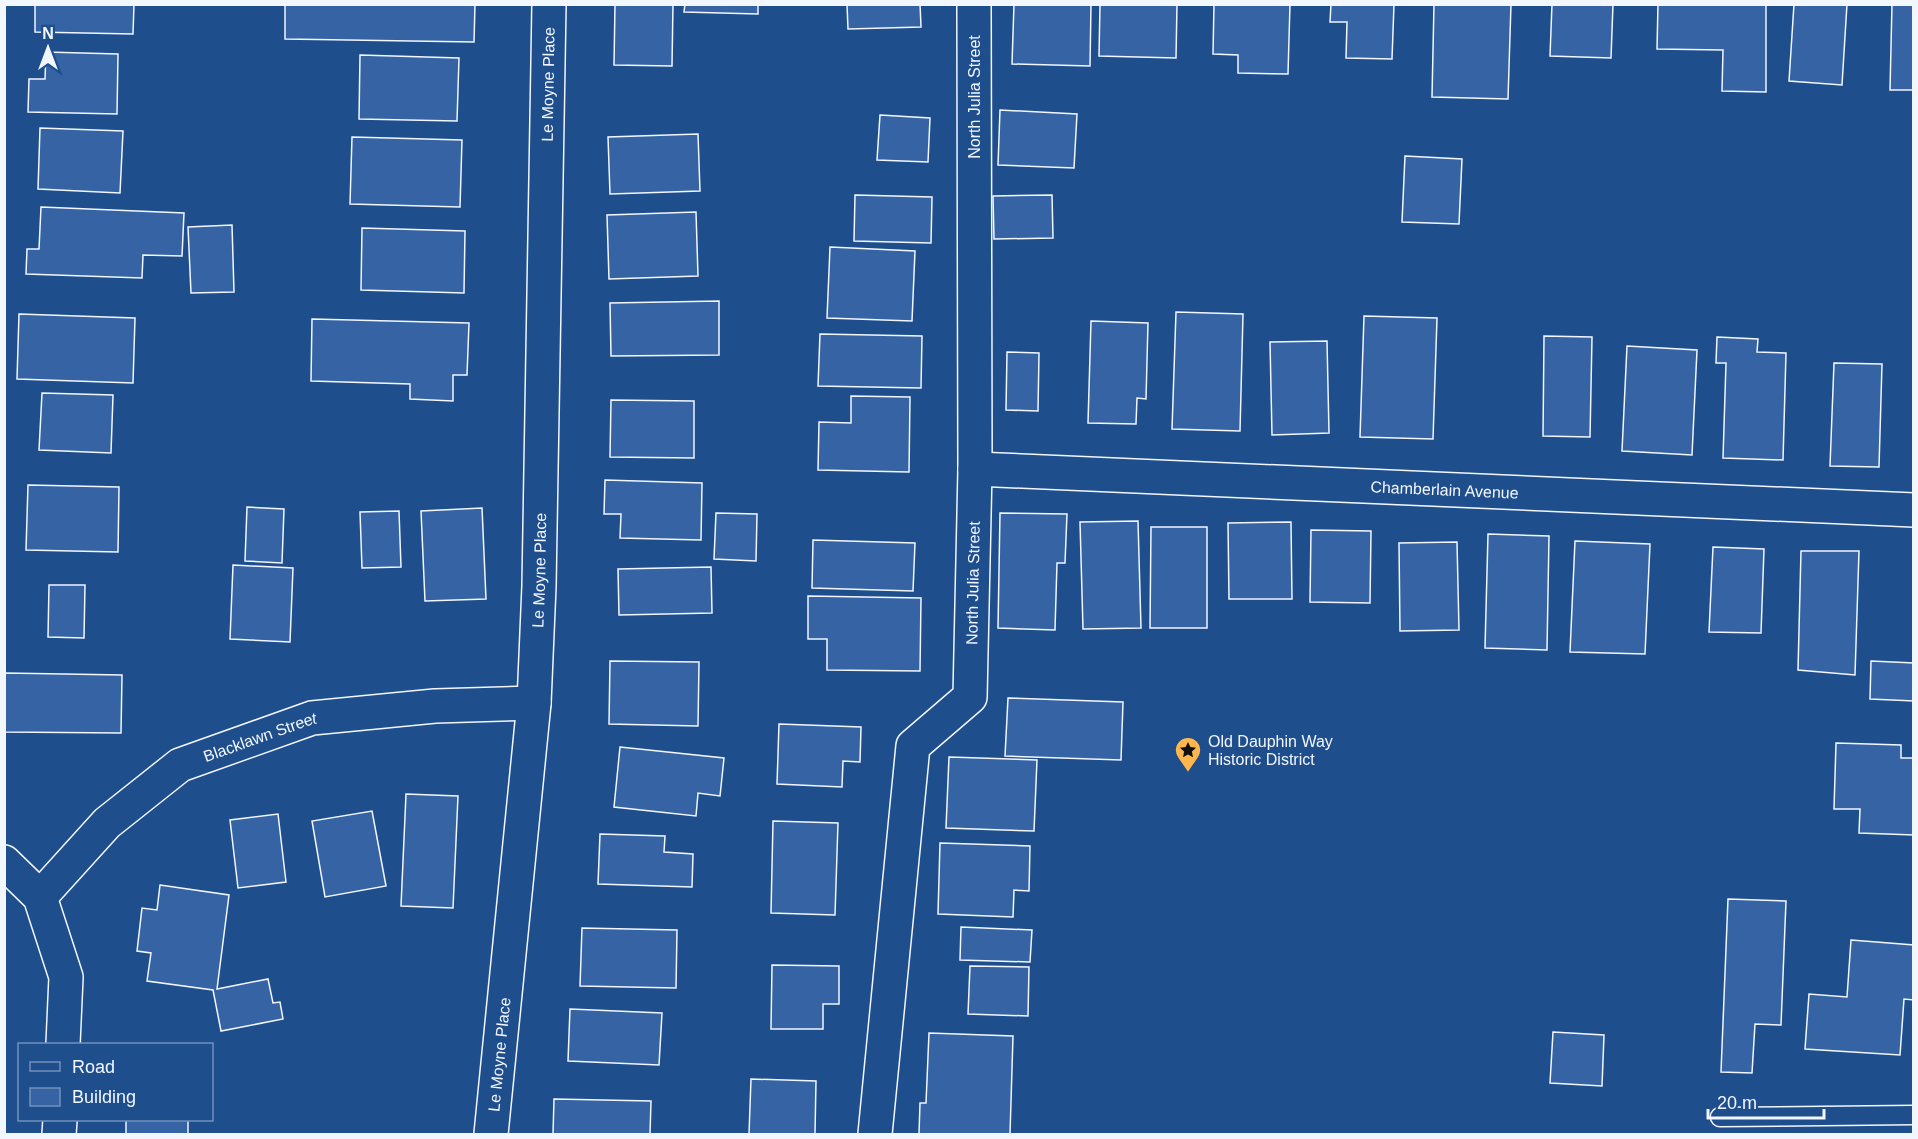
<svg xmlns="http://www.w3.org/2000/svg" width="1918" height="1139" viewBox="0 0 1918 1139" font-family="Helvetica,sans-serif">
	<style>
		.building { fill: #3563a3; stroke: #f2f6ff; stroke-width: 1.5 }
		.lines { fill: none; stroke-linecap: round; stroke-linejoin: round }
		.lane-casing { stroke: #f2f6ff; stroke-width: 21 }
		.street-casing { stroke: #f2f6ff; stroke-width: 36 }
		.lane { stroke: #1f4e8c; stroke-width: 18 }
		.street { stroke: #1f4e8c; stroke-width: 33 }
		.labels { text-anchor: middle; stroke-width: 4.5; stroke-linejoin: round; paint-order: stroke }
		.street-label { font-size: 16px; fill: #f2f6ff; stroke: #1f4e8c }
		.poi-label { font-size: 16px; fill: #f2f6ff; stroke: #1f4e8c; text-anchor: start }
	</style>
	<rect width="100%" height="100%" fill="#1f4e8c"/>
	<!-- building -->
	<g class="building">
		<polygon points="35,4 134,4 133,34 35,32"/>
		<polygon points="285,4 475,4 474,42 285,39"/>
		<polygon points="615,4 673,4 672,66 614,65"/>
		<polygon points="685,4 758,4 758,14 684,12"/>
		<polygon points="847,4 920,4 921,27 848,29"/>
		<polygon points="1014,4 1091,4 1090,66 1012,64"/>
		<polygon points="1100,4 1177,4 1176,58 1099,56"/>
		<polygon points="1214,4 1290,4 1288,74 1238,73 1238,55 1213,54"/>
		<polygon points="1331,4 1394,4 1392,59 1346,58 1347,22 1330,22"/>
		<polygon points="1434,4 1511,4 1508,99 1432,97"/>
		<polygon points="1552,4 1613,4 1611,58 1550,56"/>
		<polygon points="1658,4 1766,4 1766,92 1722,91 1723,50 1657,49"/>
		<polygon points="1794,4 1847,4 1842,85 1789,81"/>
		<polygon points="1892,4 1914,4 1914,90 1890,90"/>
		<polygon points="46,52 118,54 117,114 28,112 29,79 45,79"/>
		<polygon points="360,55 459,58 457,121 359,119"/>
		<polygon points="1000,110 1077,114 1074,168 998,165"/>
		<polygon points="880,115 930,118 928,162 877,160"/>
		<polygon points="40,128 123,131 120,193 38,189"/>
		<polygon points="698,134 700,191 610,194 608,137"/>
		<polygon points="352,137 462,140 460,207 350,204"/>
		<polygon points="1405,156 1462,159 1459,224 1402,222"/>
		<polygon points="855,195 932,197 931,243 854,241"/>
		<polygon points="1052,195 1053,238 994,239 993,196"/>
		<polygon points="41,207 184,213 182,256 143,255 142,278 26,274 27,249 39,249"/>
		<polygon points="696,212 698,276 609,279 607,215"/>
		<polygon points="232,225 234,292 191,293 188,227"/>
		<polygon points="362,228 465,231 464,293 361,290"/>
		<polygon points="830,247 915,251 912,321 827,318"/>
		<polygon points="719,301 719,355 611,356 610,303"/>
		<polygon points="1176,312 1243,314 1240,431 1172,429"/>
		<polygon points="19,314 135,318 133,383 17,379"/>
		<polygon points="1364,316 1437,318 1433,439 1360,437"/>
		<polygon points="312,319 469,323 467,375 453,375 453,401 410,399 410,384 311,381"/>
		<polygon points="1091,321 1148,323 1146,399 1137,398 1136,424 1088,423"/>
		<polygon points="820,334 922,336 921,388 818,386"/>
		<polygon points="1544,336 1592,337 1590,437 1543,436"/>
		<polygon points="1717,337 1758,339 1757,352 1786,353 1783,460 1723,458 1726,363 1716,363"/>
		<polygon points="1327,341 1329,433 1272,435 1270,342"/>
		<polygon points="1627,346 1697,350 1692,455 1622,451"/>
		<polygon points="1007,352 1039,353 1038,411 1006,410"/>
		<polygon points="1834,363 1882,364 1879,467 1830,466"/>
		<polygon points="42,393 113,395 111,453 39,450"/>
		<polygon points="851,396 910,397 909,472 818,470 819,422 851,423"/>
		<polygon points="611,400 694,401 694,458 610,457"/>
		<polygon points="605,480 702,483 701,540 620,538 621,514 604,514"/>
		<polygon points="28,485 119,487 118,552 26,550"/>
		<polygon points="247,507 284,509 282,563 245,561"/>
		<polygon points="482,508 486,599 425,601 421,511"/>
		<polygon points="399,511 401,567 362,568 360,512"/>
		<polygon points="716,513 757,514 756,561 714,559"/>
		<polygon points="1000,513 1067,514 1065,563 1057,563 1055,630 998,628"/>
		<polygon points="1138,521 1141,628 1083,629 1080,522"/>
		<polygon points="1291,522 1292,599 1229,599 1228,523"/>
		<polygon points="1151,527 1207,527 1207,628 1150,628"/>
		<polygon points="1311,530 1371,531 1370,603 1310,602"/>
		<polygon points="1488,534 1549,536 1547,650 1485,648"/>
		<polygon points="813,540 915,543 913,591 812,588"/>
		<polygon points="1575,541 1650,544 1645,654 1570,652"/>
		<polygon points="1457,542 1459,630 1400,631 1399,543"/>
		<polygon points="1713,547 1764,549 1761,633 1709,632"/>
		<polygon points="1801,551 1859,551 1855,675 1798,670"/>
		<polygon points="233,565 293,568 290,642 230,639"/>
		<polygon points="711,567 712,613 619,615 618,569"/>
		<polygon points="49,585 85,585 84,638 48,637"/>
		<polygon points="808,596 921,598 920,671 827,670 827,639 808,639"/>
		<polygon points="610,661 699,662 698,726 609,724"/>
		<polygon points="1871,661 1914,663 1914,701 1870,699"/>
		<polygon points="5,673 122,675 121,733 5,732"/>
		<polygon points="1008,698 1123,702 1121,760 1005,756"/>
		<polygon points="779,724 861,727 860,762 843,761 842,787 777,784"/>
		<polygon points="1836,743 1901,745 1901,758 1914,758 1914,835 1859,833 1860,809 1834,809"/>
		<polygon points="620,747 724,758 720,796 698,793 696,816 614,807"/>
		<polygon points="949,757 1037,760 1034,831 946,828"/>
		<polygon points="406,794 458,796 453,908 401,906"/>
		<polygon points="372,811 386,886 325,897 312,821"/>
		<polygon points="278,814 286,882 238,888 230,820"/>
		<polygon points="773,821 838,823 835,915 771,913"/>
		<polygon points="600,834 665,836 664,852 693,854 692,887 598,884"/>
		<polygon points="940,843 1030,846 1029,891 1014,890 1013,917 938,914"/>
		<polygon points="160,885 229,895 217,989 268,979 273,1003 280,1002 283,1019 221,1031 213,990 147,981 151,953 137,951 142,908 157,910"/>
		<polygon points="1728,899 1786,901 1781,1025 1755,1024 1752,1073 1721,1072"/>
		<polygon points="961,927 1032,930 1030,962 960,960"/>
		<polygon points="582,928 677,930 676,988 580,986"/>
		<polygon points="1851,940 1914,945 1914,1000 1904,999 1900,1055 1805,1049 1809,994 1847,997"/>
		<polygon points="772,965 839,966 839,1004 823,1004 823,1029 771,1029"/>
		<polygon points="970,966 1029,967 1028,1016 968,1014"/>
		<polygon points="570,1009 662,1013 659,1065 568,1061"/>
		<polygon points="1553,1032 1604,1035 1602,1086 1550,1083"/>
		<polygon points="929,1033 1013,1036 1010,1134 919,1134 920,1103 926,1103"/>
		<polygon points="751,1079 816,1081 815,1134 749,1134"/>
		<polygon points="554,1099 651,1101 650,1134 553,1134"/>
		<rect x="126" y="1120" width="62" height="14"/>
	</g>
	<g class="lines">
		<!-- lane casing -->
		<g class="lane-casing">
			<polyline id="lane" points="1720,1117 1914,1115"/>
		</g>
		<!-- street casing -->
		<g class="street-casing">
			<g id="street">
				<path id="s1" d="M 975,469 L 1914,510"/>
				<polyline points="4,862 40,897 66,977 63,1044"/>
				<path id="s2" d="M 40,897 L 107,823 L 180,765 L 312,718 L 435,706 L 534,703"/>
				<polyline points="59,1134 60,1120"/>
				<path id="s3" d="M 491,1134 L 534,703 L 539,586 L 549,4"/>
				<path id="s4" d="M 875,1134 L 913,746 L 970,697 L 975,469 L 974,4"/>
			</g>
		</g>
		<!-- lane -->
		<use href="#lane" class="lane"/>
		<!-- street -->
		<use href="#street" class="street"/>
	</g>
	<!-- icons -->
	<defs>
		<g id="sight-pin" transform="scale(1.35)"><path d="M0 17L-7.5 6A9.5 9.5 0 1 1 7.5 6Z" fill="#ffb74d" stroke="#1f4e8c"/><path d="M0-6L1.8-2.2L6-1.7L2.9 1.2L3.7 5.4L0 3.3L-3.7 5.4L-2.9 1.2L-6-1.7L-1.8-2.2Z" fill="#111"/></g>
	</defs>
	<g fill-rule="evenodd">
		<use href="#sight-pin" x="1188" y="750"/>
	</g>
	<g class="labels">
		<!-- street labels -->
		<g class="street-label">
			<text dy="6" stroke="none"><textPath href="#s3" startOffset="1052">Le Moyne Place</textPath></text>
			<text transform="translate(974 97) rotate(-90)" y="6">North Julia Street</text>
			<text dy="6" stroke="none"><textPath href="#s1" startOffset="470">Chamberlain Avenue</textPath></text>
			<text dy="6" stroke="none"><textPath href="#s3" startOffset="566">Le Moyne Place</textPath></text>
			<text dy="6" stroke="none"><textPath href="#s4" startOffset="579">North Julia Street</textPath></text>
			<text dy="6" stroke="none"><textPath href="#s2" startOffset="278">Blacklawn Street</textPath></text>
			<text dy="6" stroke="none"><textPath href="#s3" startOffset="80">Le Moyne Place</textPath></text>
		</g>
		<!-- poi labels -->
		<g class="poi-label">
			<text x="1208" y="747">Old Dauphin Way<tspan x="1208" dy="18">Historic District</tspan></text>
		</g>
	</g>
	<!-- border -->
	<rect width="1918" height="1139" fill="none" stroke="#f2f6ff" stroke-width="12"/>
	<!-- legend -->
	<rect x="18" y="1043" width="195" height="78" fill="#1f4e8c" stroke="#7391ba" stroke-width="1.5"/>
	<rect x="30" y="1062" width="30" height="9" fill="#1f4e8c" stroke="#7391ba" stroke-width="1.5"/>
	<text x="72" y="1073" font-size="18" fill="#f2f6ff">Road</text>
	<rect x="30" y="1088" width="30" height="18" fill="#3563a3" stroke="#7391ba" stroke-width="1.5"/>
	<text x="72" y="1103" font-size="18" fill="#f2f6ff">Building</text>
	<!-- north arrow -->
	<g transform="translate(48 48)" stroke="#1f4e8c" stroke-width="4.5" paint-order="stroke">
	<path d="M0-4.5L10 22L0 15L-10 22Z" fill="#f2f6ff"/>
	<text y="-9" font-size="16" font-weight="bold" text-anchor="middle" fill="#f2f6ff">N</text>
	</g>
	<!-- scale -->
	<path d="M1708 1109v9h116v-9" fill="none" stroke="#f2f6ff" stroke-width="3"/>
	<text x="1717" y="1109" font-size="18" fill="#f2f6ff" stroke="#1f4e8c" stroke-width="4.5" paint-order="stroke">20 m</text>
</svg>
